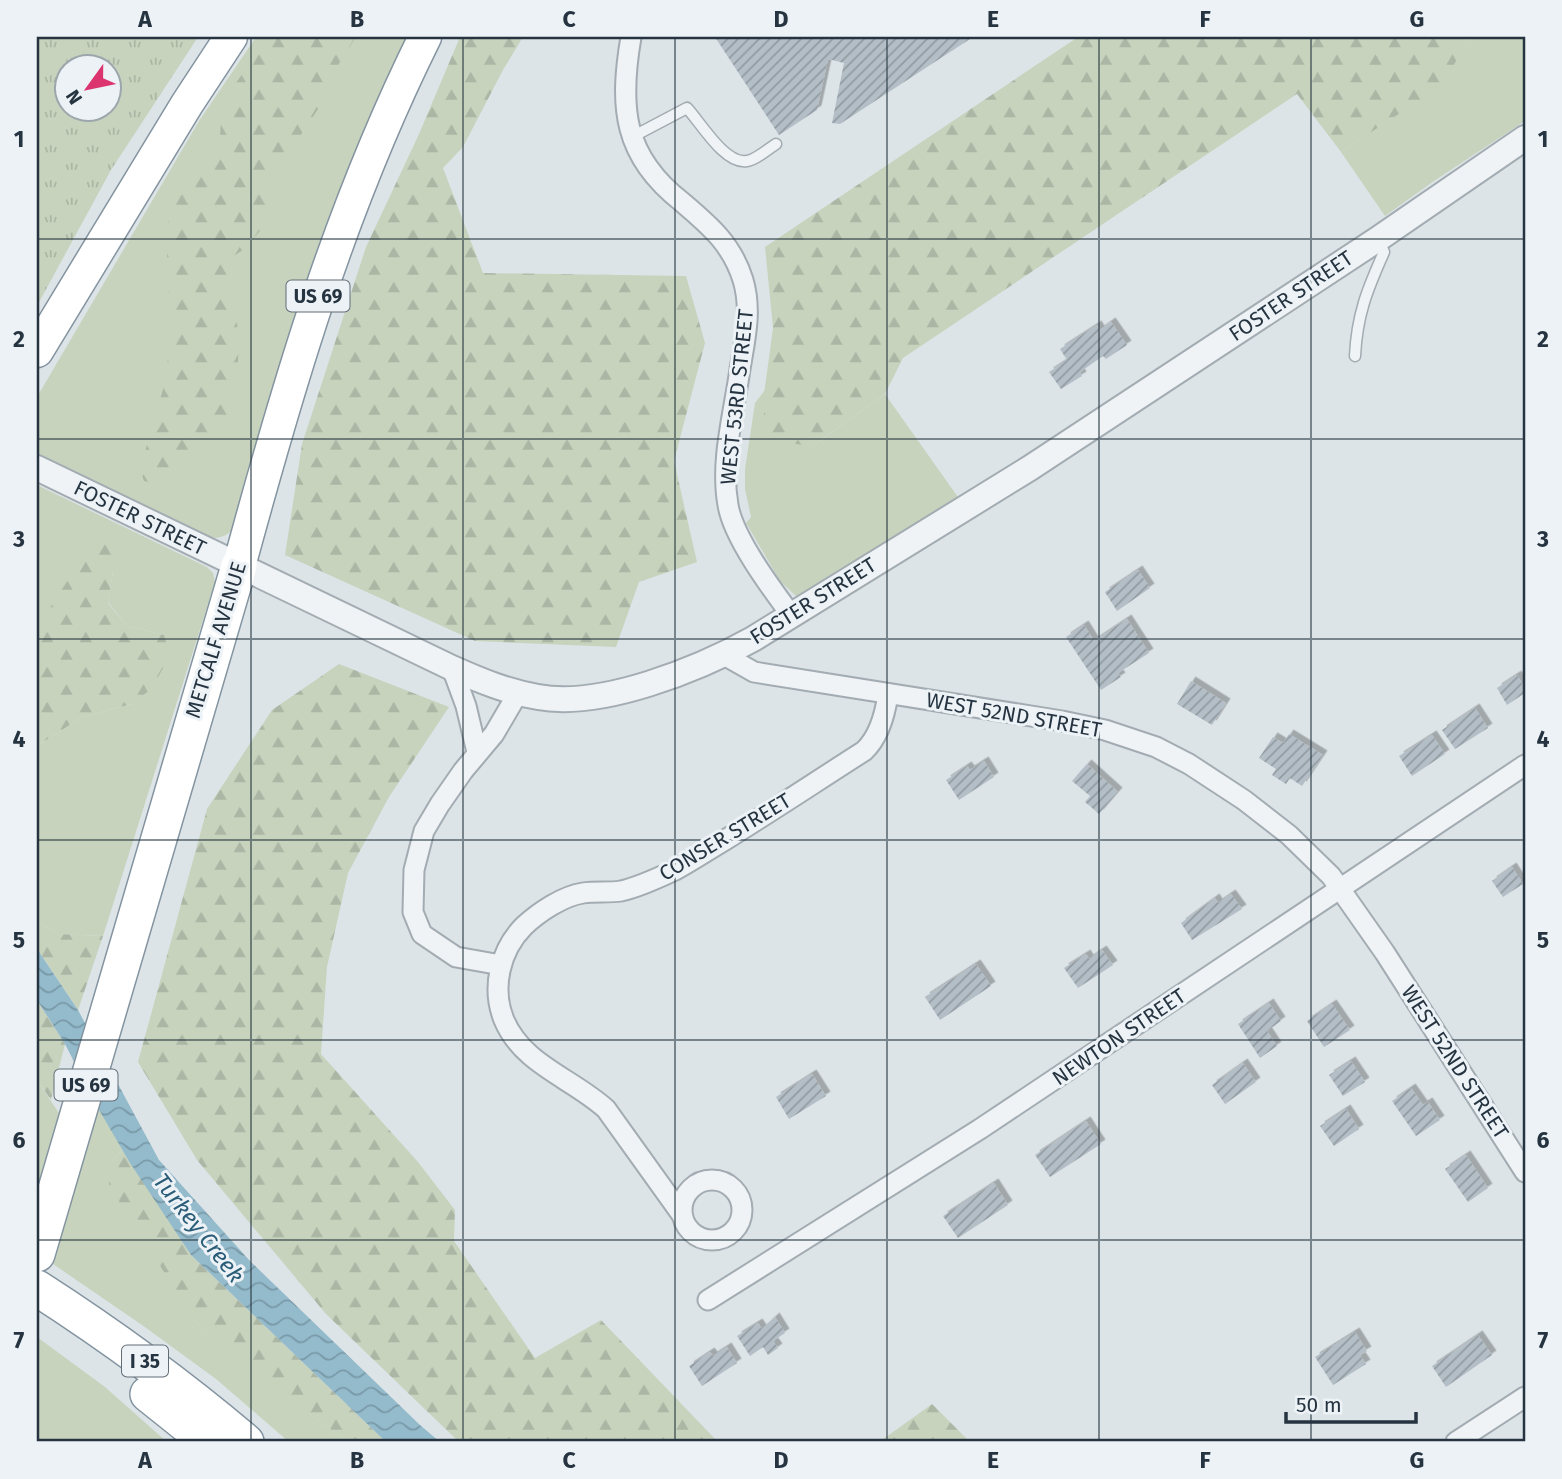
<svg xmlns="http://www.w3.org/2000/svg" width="1562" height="1479" viewBox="0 0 1562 1479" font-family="'Fira Sans',sans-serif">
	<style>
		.grass { fill: #c7d3bd }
		.forest { fill: url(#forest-firs) }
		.park { fill: url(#park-tufts); fill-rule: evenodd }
		.water { fill: url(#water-waves) }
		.building { fill: url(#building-hatch); filter: url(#shadow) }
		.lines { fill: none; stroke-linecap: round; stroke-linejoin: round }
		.service-casing { stroke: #a2acb2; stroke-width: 13 }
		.minor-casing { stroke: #a2acb2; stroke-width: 23 }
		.tertiary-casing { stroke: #a2acb2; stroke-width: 28 }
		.trunk-casing { stroke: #8394a0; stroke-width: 35 }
		.motorway-casing { stroke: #8394a0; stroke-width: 38 }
		.service { stroke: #f0f3f6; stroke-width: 10 }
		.minor { stroke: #f0f3f6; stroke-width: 19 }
		.tertiary { stroke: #f0f3f6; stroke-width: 24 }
		.trunk { stroke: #fff; stroke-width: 32 }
		.motorway { stroke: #fff; stroke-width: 35 }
		.grid { fill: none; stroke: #253440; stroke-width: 2; stroke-opacity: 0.55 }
		.labels { text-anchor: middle; stroke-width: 6; stroke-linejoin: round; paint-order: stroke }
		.shield { fill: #ecf2f6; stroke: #616d77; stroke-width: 2 }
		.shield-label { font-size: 19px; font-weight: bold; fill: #253440 }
		.street-label { font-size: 21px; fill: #253440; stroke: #ecf2f6 }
		.water-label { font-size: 23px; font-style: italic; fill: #2b5d78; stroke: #ecf2f6 }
		.neatline { fill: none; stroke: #253440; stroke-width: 2.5 }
		.grid-label { font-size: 23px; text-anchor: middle; font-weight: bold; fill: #253440 }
	</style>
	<defs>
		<pattern id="forest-firs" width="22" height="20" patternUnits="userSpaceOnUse" patternTransform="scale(1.75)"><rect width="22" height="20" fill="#c7d3bd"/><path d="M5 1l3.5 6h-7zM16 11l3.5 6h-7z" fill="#abb6a4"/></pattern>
		<pattern id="park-tufts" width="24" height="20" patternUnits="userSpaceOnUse" patternTransform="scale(1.75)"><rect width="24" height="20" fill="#c7d3bd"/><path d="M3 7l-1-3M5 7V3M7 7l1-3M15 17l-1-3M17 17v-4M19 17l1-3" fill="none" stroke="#abb6a4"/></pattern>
		<pattern id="water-waves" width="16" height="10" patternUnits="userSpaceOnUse" patternTransform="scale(1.75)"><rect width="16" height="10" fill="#94bbcc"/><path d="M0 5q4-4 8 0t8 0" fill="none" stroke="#7999a7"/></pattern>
		<pattern id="building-hatch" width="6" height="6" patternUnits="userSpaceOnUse" patternTransform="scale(1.75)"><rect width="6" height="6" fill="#b4bec6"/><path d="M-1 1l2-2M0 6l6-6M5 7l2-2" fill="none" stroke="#929ba2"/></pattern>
		<filter id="shadow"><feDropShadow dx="4.5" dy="-4.5" stdDeviation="0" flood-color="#0004"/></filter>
	</defs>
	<rect width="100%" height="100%" fill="#dde4e8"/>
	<!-- grass -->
	<g class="grass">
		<path d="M 256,37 L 410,37 L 236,526 C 228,535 223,538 211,538 L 37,455 L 37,397 L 199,121 Z"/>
		<polygon points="1469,37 1525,37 1525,121 1434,181 1385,216 1341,152 1442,85"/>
		<polygon points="765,390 764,426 813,446 885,394 960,500 797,597 780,581 746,523 751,517 745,489 745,469 755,403"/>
		<polygon points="37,485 207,567 213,573 215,582 103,936 58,934 37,921 37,746 82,717 132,704 164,635 127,626 108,602 113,571 37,628"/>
		<polygon points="37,1080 82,1148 95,1103 123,1149 110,1164 196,1322 236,1361 348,1442 289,1442 216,1379 142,1325 37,1253"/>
		<polygon points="37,1337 105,1387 167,1442 37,1442"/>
	</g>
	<!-- forest -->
	<g class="forest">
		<polygon points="269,37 356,37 333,73 324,100 283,162 270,189 263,227 246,248 226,261 239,336 238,361 226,419 202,451 183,469 177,482 163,486 144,481 140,469 166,379 170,336 166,227 178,197 200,178 220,136 222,108 233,87"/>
		<polygon points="460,37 523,37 503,70 463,147 443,168 483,273 686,276 705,343 674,461 697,562 639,582 616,647 475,641 285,555 302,444 366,247 419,134"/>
		<polygon points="1078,37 1469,37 1443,85 1341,152 1297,94 903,358 885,394 813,446 779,442 764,426 764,394 773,328 765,247"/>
		<polygon points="101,541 120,544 130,555 113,571 108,603 127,626 164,635 170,656 151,689 132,704 82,717 37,746 37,628 88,549"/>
		<polygon points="339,664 449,707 389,797 348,873 327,967 321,1054 418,1162 455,1210 454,1241 535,1358 601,1320 718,1442 459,1442 326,1314 197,1160 138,1062 207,809 272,710"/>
		<polygon points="37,921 58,934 103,936 78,1010 37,949"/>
		<polygon points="37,1000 65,1044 51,1100 37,1080"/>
		<polygon points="123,1149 191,1255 386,1442 348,1442 235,1361 196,1322 109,1186 110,1164"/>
		<polygon points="932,1404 970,1442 879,1442"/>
	</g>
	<!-- park -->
	<path class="park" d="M 37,37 L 198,37 L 111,170 L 37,306 ZM 66,66 L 108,66 L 108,108 L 66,108 Z"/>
	<!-- water -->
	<polygon class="water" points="37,949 78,1010 159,1160 250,1261 420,1425 440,1442 386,1442 191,1255 130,1163 95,1103 65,1044 37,1000"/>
	<!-- building -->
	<g class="building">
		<polygon points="715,37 973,37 840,124 832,123 844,63 828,59 817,110 779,135"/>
		<polygon points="1111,322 1127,345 1106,359 1103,356 1080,372 1082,376 1061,389 1049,372 1067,360 1060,349 1097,325 1100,330"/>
		<polygon points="1138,570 1150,588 1117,611 1105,592"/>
		<polygon points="1127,619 1149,653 1118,673 1121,677 1101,690 1066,637 1084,625 1094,641"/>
		<polygon points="1517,675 1525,688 1525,693 1507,705 1497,688"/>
		<polygon points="1191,681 1226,703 1212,725 1177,704"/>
		<polygon points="1475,708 1488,728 1455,749 1442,730"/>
		<polygon points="1289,734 1323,755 1302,786 1290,778 1286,784 1272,775 1276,769 1259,758 1273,737 1283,743"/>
		<polygon points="1432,735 1445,754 1412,776 1399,756"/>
		<polygon points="984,761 994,777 959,800 946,780 967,766 970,770"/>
		<polygon points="1087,764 1118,792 1099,814 1085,802 1090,796 1072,781"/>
		<polygon points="1512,867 1523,884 1503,897 1492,881"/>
		<polygon points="1231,894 1242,909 1192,940 1181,923 1215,898 1218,903"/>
		<polygon points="1102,950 1113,965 1078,988 1064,968 1086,954 1089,959"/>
		<polygon points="976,964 991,986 940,1020 925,997"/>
		<polygon points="1269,1003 1281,1021 1267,1031 1277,1046 1260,1058 1238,1024"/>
		<polygon points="1332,1004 1350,1030 1324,1047 1307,1021"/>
		<polygon points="1351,1061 1365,1082 1343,1096 1329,1075"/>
		<polygon points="1243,1063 1256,1082 1225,1104 1212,1085"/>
		<polygon points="812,1074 826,1096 789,1119 776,1097"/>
		<polygon points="1411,1088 1423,1105 1428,1102 1440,1120 1416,1136 1392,1101"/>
		<polygon points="1346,1109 1359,1129 1334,1146 1320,1126"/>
		<polygon points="1086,1121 1101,1144 1050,1177 1035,1155"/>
		<polygon points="1466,1155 1488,1188 1468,1202 1445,1169"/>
		<polygon points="994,1183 1008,1205 958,1238 943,1216"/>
		<polygon points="775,1317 785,1333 773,1341 778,1348 768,1355 763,1347 750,1356 737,1336 758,1323 762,1329"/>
		<polygon points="1355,1332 1367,1351 1360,1355 1366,1364 1333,1385 1315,1357"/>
		<polygon points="1478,1335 1492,1355 1446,1387 1432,1366"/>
		<polygon points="727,1347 737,1363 702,1386 689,1366 710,1352 713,1356"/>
	</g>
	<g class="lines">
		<!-- service casing -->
		<g class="service-casing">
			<g id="service">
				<path d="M 632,137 L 687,108 C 701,123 725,165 747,161 C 756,160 768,149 776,144"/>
				<path d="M 1355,356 C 1357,315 1367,290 1384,252 L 1379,241"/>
			</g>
		</g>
		<!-- minor casing -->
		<g class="minor-casing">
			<g id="minor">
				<path d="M 631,37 C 619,107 623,156 682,202 C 709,225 732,244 743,280 C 752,310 745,339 740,369 C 734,413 720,461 728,505 C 733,537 771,588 791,615"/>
				<polyline points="724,655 754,672 1062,721 1105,730 1156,747 1189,764 1244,800 1289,835 1331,876 1385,953 1525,1172"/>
				<polyline points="452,668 466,706 477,752"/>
				<polyline points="501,965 456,957 422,934 413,912 414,870 424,831 440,804 463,771 494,734 518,693"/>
				<circle cx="712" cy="1210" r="30"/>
				<path d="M 682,1215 L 606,1109 C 572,1078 523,1065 504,1020 C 491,988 500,950 524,926 C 539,912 563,896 583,893 C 596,891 608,893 621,891 C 639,887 658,878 675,870 C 692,861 708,850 725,840 C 772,811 817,781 864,751 C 879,737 885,715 888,694"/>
				<polyline points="708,1300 980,1129 1525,765"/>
				<polyline points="1456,1442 1525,1397"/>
			</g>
		</g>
		<!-- tertiary casing -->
		<g class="tertiary-casing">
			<path id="tertiary" d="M 37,468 L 452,668 C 481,681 508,692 538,697 C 601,709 699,669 753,639 L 1030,468 L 1378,239 L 1525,138"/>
		</g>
		<!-- trunk casing -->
		<g class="trunk-casing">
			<g id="trunk">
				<polyline points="37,351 187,104 231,37"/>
				<path d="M 239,566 C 289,382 340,208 425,37"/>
			</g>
		</g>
		<!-- motorway casing -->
		<g class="motorway-casing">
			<g id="motorway">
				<polyline points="37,1254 239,566"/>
				<path d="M 37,1288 C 110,1335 180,1386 246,1442"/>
				<polyline points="148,1394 208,1442"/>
			</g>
		</g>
		<!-- service -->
		<use href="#service" class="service"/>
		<!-- minor -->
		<use href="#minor" class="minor"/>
		<!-- tertiary -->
		<use href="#tertiary" class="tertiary"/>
		<!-- trunk -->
		<use href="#trunk" class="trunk"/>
		<!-- motorway -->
		<use href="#motorway" class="motorway"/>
	</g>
	<!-- grid -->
	<path class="grid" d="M 251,37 L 251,1442M 463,37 L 463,1442M 675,37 L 675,1442M 887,37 L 887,1442M 1099,37 L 1099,1442M 1311,37 L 1311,1442M 37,239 L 1525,239M 37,439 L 1525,439M 37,639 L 1525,639M 37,840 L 1525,840M 37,1040 L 1525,1040M 37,1240 L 1525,1240"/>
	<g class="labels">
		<!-- shield labels -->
		<g class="shield">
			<rect x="286.5" y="280.5" width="63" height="31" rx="5"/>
			<rect x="54.5" y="1069.5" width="63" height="31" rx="5"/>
			<rect x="122" y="1345.5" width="46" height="31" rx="5"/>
		</g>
		<g class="shield-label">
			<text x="318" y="303">US 69</text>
			<text x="86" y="1092">US 69</text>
			<text x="145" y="1368">I 35</text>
		</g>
		<!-- street labels -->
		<g class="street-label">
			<text transform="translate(1291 296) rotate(-34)" y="7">FOSTER STREET</text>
			<text transform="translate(737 397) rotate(-84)" y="7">WEST 53RD STREET</text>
			<text transform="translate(140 518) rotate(26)" y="7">FOSTER STREET</text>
			<text transform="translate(813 601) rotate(-32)" y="7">FOSTER STREET</text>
			<text transform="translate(216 640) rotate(-73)" y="7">METCALF AVENUE</text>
			<text transform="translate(1014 715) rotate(10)" y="7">WEST 52ND STREET</text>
			<text transform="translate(725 837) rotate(-31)" y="7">CONSER STREET</text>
			<text transform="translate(1119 1037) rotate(-34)" y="7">NEWTON STREET</text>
			<text transform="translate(1455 1062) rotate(57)" y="7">WEST 52ND STREET</text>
		</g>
		<!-- water labels -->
		<g class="water-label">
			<text transform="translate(199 1228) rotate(52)" y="8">Turkey Creek</text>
		</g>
	</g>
	<!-- border -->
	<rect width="1562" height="1479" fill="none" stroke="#ecf2f6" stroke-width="77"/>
	<!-- north arrow -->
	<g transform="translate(88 88) rotate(237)"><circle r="33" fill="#ecf2f6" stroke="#9ca6ad" stroke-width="2"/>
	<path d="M0-5L12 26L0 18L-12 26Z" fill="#db346f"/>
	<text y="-10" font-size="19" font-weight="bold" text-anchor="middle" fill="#253440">N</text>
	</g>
	<!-- scale -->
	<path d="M1286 1412v10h130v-10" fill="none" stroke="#253440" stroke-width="3.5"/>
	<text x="1296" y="1412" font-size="21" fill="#253440" stroke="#ecf2f6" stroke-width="5" paint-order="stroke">50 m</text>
	<rect x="38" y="38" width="1486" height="1402" class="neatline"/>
	<g class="grid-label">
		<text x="145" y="27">A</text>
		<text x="357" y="27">B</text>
		<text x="569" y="27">C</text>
		<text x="781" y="27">D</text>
		<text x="993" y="27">E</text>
		<text x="1205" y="27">F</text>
		<text x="1417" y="27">G</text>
		<text x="19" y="147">1</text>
		<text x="1543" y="147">1</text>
		<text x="19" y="347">2</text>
		<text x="1543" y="347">2</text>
		<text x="19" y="547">3</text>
		<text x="1543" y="547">3</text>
		<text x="19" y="747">4</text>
		<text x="1543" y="747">4</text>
		<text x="19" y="948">5</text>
		<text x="1543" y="948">5</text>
		<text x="19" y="1148">6</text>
		<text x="1543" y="1148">6</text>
		<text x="19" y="1348">7</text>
		<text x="1543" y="1348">7</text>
		<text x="145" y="1468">A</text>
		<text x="357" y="1468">B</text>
		<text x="569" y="1468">C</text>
		<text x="781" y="1468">D</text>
		<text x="993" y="1468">E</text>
		<text x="1205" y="1468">F</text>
		<text x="1417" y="1468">G</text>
	</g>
</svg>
